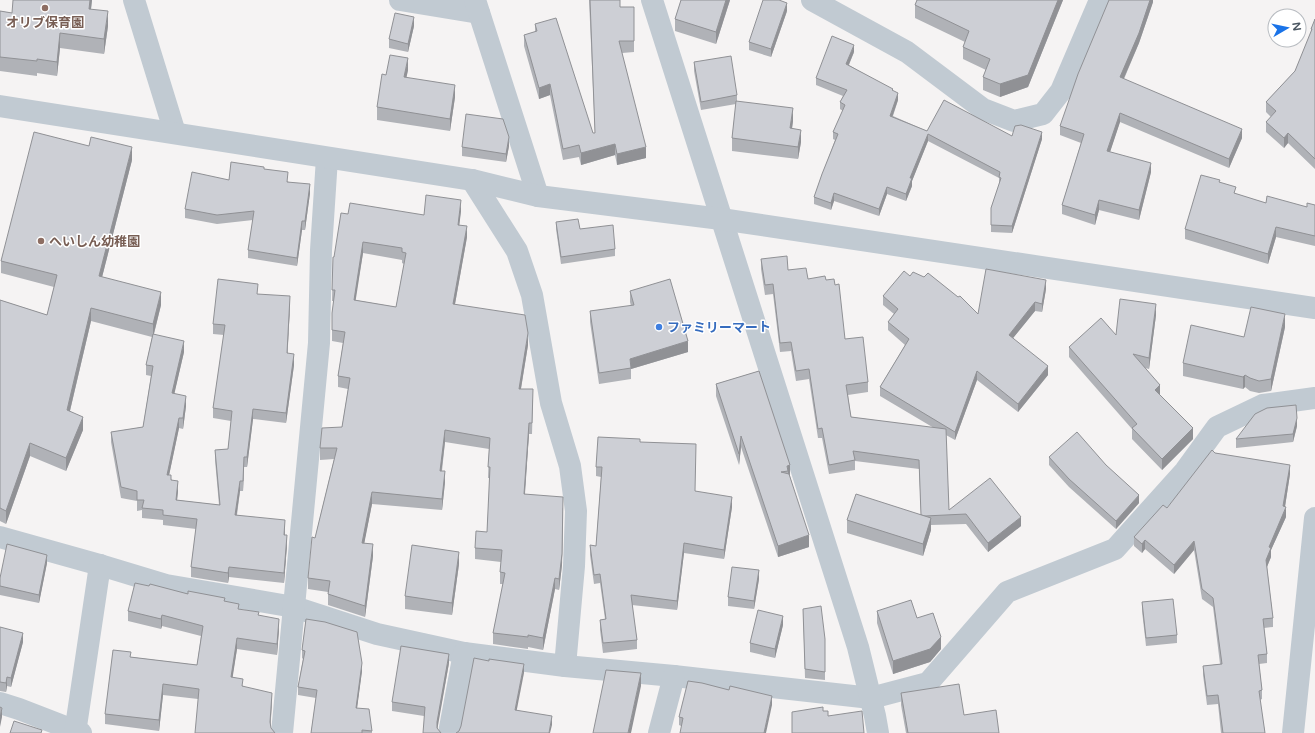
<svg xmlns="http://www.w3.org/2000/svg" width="1315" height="733" viewBox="0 0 1315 733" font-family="'Varela Round','Noto Sans JP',sans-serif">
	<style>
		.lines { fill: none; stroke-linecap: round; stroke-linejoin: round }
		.minor { stroke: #c1cad2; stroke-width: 22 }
		.tertiary { stroke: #c1cad2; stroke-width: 22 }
		.wall { fill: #b0b2b7; fill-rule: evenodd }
		.shaded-wall { fill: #909195 }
		.building { fill: #cdcfd5; stroke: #909195; fill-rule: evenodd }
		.education-dot { fill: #8d6e63; stroke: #fff; stroke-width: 1.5 }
		.shop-dot { fill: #3f7fe0; stroke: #fff; stroke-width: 1.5 }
		.labels { text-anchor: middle; stroke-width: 3; stroke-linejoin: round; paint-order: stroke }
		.education-label { font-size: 13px; font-weight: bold; fill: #785e54; stroke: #fff }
		.shop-label { font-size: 13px; font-weight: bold; fill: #366cbe; stroke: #fff; text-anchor: start }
	</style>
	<rect width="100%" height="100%" fill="#f5f3f3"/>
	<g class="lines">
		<!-- minor -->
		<g class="minor">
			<polyline points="134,0 175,133"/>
			<polyline points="400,0 479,13"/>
			<polyline points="475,0 538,196"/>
			<polyline points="812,0 907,52 983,109 1014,121 1043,114 1061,91 1100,0"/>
			<polyline points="472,180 517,251 532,295 551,403 570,466 576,511 574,566 565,666"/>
			<polyline points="0,537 100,565 166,585 294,607 377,634 464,653 565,666 674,676 871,698 928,683 1007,592 1115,549 1185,471 1217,427 1263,405 1315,398"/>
			<polyline points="0,703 19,709 81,733"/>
			<polyline points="75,733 100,565"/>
			<polyline points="282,733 319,343 321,250 327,158"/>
			<polyline points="449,733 464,653"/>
			<polyline points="659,733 674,676"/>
		</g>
		<!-- tertiary -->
		<g class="tertiary">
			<polyline points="652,0 858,647 875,716 878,733"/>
			<polyline points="0,106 472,180 538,196 721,219 1315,308"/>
			<polyline points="1293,733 1315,518"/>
		</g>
	</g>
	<!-- wall -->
	<g class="wall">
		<polygon points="92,0 91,10 108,26 104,54 60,48 57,76 37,73 37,76 0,71 0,11 12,13"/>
		<polygon points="589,0 620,0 620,7 634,7 634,52 622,53 646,158 617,165 615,155 581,165 579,157 563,160 550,95 539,99 524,46 524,35 535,32 535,24 593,133 595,133"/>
		<polygon points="681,0 730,0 716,44 675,31 675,19"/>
		<polygon points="917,0 1063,0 1028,87 1000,97 983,90 983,77 986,70 963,59 963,47 965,42 915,18 915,5"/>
		<polygon points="1153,0 1153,2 1139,43 1124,79 1242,138 1229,168 1120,122 1110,152 1151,172 1139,220 1099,210 1095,225 1062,214 1062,205 1081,143 1060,135 1060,126"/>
		<polygon points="787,11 771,57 749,50 749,42"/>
		<polygon points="1315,19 1315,169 1288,143 1284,148 1266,132 1266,122 1271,117 1266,112 1266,102 1295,71 1311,33 1311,29"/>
		<polygon points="414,26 408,52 389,48 389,39"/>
		<polygon points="854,52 849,65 893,91 898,100 893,116 927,131 1012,136 1042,139 1012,233 991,232 991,208 999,185 999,178 928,141 912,181 912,186 906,201 887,194 879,216 834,201 831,210 814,204 814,197 835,140 833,139 833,132 843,111 840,109 840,102 843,96 816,85 816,78"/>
		<polygon points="694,62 737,95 737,102 793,121 792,129 801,142 798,159 732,151 732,138 736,104 701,110 694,71"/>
		<polygon points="408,70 406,78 455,97 450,131 377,120 377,107 386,75"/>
		<polygon points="509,146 506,162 462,156 462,147"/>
		<polygon points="132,160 102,277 161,305 154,334 184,352 174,394 186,406 183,429 179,428 169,475 178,491 177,500 219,505 215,460 215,450 228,449 231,421 213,418 213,408 224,335 213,334 213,324 258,294 290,306 287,353 294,365 286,423 253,419 247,467 244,467 243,491 240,491 237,515 285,531 285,535 287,545 284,583 229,577 228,583 191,577 191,567 196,529 163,525 163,520 142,518 142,510 137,511 137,501 121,498 111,442 111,432 143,427 151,376 146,375 146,365 152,337 91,321 70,411 83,430 66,471 30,456 6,524 0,521 0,300 47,315 54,287 1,273 1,261"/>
		<polygon points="264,169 310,193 305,230 302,230 297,266 248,258 248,250 253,220 217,224 185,218 185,209 229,180"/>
		<polygon points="1220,182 1236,194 1266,203 1307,207 1315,205 1315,246 1276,237 1268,264 1185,239 1185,229"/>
		<path d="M 461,211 L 459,225 L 467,237 L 455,304 L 528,345 L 521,389 L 533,400 L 532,434 L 529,434 L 525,494 L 563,508 L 562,565 L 559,590 L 555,589 L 543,650 L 528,647 L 528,649 L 493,644 L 493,633 L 503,584 L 500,584 L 500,572 L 501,562 L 475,559 L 475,548 L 487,532 L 490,478 L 488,478 L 489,449 L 445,442 L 442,471 L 445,482 L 442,510 L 372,504 L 364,543 L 373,556 L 365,617 L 328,605 L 328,592 L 308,589 L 308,578 L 315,538 L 334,459 L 320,460 L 320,448 L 342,427 L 348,389 L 338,387 L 338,376 L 343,343 L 332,341 L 332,313 L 334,301 L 332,301 L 333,257 L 334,257 L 348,214 L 424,215 ZM 363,253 L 402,260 L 402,263 L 404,264 L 396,307 L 355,300 Z"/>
		<polygon points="556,222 580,229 615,249 615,256 561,264 556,229"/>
		<polygon points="761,259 788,270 808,279 826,280 845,339 868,382 868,392 848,395 851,417 934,428 880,396 880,387 905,345 888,330 888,322 894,314 883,305 883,296 910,276 978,314 1046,289 1042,312 1035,311 1013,338 1048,375 1018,412 977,380 955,440 946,435 949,510 1021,526 988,552 966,524 931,525 931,530 923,556 847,533 847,520 921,514 919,469 855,461 855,470 829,474 822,438 818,438 809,379 796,381 791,351 780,352 773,294 765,295 761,269"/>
		<polygon points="630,291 688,352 631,369 631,379 599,384 590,322 590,311 631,306 630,302"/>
		<polygon points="1156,315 1149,369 1145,368 1160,395 1193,439 1162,470 1132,439 1132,429 1069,357 1069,347 1116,335"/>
		<polygon points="1285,327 1271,391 1259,393 1250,391 1245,387 1243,389 1183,376 1183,363 1244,337"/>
		<polygon points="759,371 790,476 809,547 778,557 741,447 739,465 716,396 716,384"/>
		<polygon points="1297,426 1293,442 1236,448 1236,439"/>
		<polygon points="640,442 695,491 732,507 724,559 684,553 677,610 632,605 637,640 637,649 603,653 600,630 600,620 605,619 600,583 594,584 590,555 590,545 596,546 601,477 596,476 596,467"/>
		<polygon points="1215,453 1290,474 1285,507 1286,517 1271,550 1271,557 1267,567 1273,618 1273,627 1264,628 1267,654 1267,663 1259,664 1262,690 1262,699 1260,700 1265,733 1221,733 1218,704 1207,705 1203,675 1203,666 1220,664 1213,607 1202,599 1194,550 1174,574 1145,549 1142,553 1134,546 1134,537 1167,508"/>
		<polygon points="1049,457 1139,503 1116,529 1069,487 1049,465"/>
		<polygon points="47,563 39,603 0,595 0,578"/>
		<polygon points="459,564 452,615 405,609 405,596"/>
		<polygon points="759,579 754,609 728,606 728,597"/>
		<polygon points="149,586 225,601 239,609 259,615 279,629 277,655 237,649 232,678 243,686 272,703 198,699 163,695 159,731 105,724 105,714 131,657 197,665 201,636 162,626 161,629 128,621 128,611"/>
		<polygon points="1142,602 1177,635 1177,643 1146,646 1142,611"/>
		<polygon points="803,609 825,639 825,680 805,678"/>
		<polygon points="877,611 917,618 941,649 930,662 893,674 877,623"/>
		<polygon points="306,619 362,671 357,708 372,731 372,733 311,733 316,698 298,695 298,687 303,659 302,658 302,650"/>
		<polygon points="783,625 775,658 750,652 750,643"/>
		<polygon points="0,627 23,642 11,687 7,686 6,692 0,691"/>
		<polygon points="449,663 437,728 424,716 392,711 392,702"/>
		<polygon points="901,693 964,715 999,733 906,733 901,705"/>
		<polygon points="772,705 681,726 679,725 679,717"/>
	</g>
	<!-- shaded-wall -->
	<g class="shaded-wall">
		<polygon points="90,0 92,0 89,24 89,9"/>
		<polygon points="726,0 730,0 716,44 716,32"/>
		<polygon points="1058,0 1063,0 1028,87 1000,97 1000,84"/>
		<polygon points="1150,0 1153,0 1153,2 1139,43 1120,87 1120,77"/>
		<polygon points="787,3 787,11 771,57 771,49"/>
		<polygon points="108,11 108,26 104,54 104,39"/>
		<polygon points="414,17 414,26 408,52 408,44"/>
		<polygon points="60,33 60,48 57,76 57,62"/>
		<polygon points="854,45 854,52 846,71 846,64"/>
		<polygon points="408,58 408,70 404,89 404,77"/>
		<polygon points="550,84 550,95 539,99 539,88"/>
		<polygon points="455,85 455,97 450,131 450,119"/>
		<polygon points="898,93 898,100 890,123 890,116"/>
		<polygon points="793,108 793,121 790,141 790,128"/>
		<polygon points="1120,113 1120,122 1107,161 1107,151"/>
		<polygon points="1242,129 1242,138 1229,168 1229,159"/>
		<polygon points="801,130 801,142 798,159 798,147"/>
		<polygon points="1042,132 1042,139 1012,233 1012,226"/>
		<polygon points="1288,133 1288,143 1284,148 1284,138"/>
		<polygon points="928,134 928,141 912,181 912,186 906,201 906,194 910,178"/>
		<polygon points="509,137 509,146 506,162 506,154"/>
		<polygon points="615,144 615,155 581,165 581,153"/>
		<polygon points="132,147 132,160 99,289 99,276"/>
		<polygon points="646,147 646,158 617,165 617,154"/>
		<polygon points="1151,163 1151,172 1139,220 1139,210"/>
		<polygon points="310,184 310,193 305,230 305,221"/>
		<polygon points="887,187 887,194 879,216 879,209"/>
		<polygon points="834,193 834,201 831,210 831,203"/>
		<polygon points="461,200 461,211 458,236 458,225"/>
		<polygon points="1099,200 1099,210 1095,225 1095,215"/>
		<polygon points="302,221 302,230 297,266 297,258"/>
		<polygon points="467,226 467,237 453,315 453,304"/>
		<polygon points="1276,227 1276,237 1268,264 1268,254"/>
		<polygon points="363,242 363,253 354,311 354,300"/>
		<polygon points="1046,280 1046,289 1042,312 1042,304"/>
		<polygon points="161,292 161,305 153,337 153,324"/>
		<polygon points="290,296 290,306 287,364 287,353"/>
		<polygon points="1035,302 1035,311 1009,343 1009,335"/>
		<polygon points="1156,304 1156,315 1149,369 1149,358"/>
		<polygon points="91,308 91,321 67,423 67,410"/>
		<polygon points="1285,314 1285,327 1271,391 1271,379"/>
		<polygon points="528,333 528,345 519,400 519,389"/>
		<polygon points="184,341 184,352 172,404 172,393"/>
		<polygon points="688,341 688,352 631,369 630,359"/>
		<polygon points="294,354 294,365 286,423 286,413"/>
		<polygon points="1048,366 1048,375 1018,412 1018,404"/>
		<polygon points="977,371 977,380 955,440 955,432"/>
		<polygon points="1245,375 1245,387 1243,389 1243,377"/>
		<polygon points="1160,385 1160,396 1155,390"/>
		<polygon points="186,396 186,406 183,429 183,418"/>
		<polygon points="253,409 253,419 247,467 247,457"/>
		<polygon points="83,417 83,430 66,471 66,458"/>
		<polygon points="179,418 179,428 167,485 167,475"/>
		<polygon points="1297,418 1297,426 1293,442 1293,434"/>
		<polygon points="529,423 529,434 524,505 524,494"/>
		<polygon points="1193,428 1193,439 1162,470 1162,459"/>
		<polygon points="445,430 445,442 440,482 440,471"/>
		<polygon points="741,436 741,447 739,465 739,454"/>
		<polygon points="30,443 30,456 6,524 6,511"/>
		<polygon points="244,457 244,467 243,491 243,481"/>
		<polygon points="790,465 790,476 788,477 788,471 787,466"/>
		<polygon points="1290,465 1290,474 1284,513 1286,507 1286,517 1271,550 1271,557 1266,569 1266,560 1269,547 1283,506"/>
		<polygon points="445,471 445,482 442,510 442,499"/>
		<polygon points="178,481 178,491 176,510 176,500"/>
		<polygon points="240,481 240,491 235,525 235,515"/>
		<polygon points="372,492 372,504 362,555 362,543"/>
		<polygon points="1139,495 1139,503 1116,529 1116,521"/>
		<polygon points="732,497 732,507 724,559 724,550"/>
		<polygon points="563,508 562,565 559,590 559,579"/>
		<polygon points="1021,517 1021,526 988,552 988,543"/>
		<polygon points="931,518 931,530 923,556 923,544"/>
		<polygon points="285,520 285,531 284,545 284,535"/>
		<polygon points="287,535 287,545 284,583 284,573"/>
		<polygon points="809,535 809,547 778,557 778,546"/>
		<polygon points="1145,540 1145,549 1142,553 1142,544"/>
		<polygon points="1194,541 1194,550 1174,574 1174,565"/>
		<polygon points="684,543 684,553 677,610 677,601"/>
		<polygon points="373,544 373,556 365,617 365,606"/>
		<polygon points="459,552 459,564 452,615 452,603"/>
		<polygon points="47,555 47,563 39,603 39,595"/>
		<polygon points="229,567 229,577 228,583 228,573"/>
		<polygon points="759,570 759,579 754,609 754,601"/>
		<polygon points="555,578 555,589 543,650 543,638"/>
		<polygon points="162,615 162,626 161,629 161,619"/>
		<polygon points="783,616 783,625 775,658 775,649"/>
		<polygon points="279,619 279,629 277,655 277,644"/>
		<polygon points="23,633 23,642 11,687 11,678"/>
		<polygon points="941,637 941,649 930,662 893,674 893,661"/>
		<polygon points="237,638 237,649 231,688 231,677"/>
		<polygon points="449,654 449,663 437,731 437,722"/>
		<polygon points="362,663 362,671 356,716 356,708"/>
		<polygon points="524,664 524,673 515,719 515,710"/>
		<polygon points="641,673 641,686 631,733 628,733"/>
		<polygon points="7,677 7,686 6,692 6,683"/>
		<polygon points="163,684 163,695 159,731 159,720"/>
		<polygon points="272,693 272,703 270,732 270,722"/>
		<polygon points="772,696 772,705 766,733 764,733"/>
		<polygon points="2,708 2,717 0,727 0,718"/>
		<polygon points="552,716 552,725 550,733 549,733"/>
	</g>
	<!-- building -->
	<g class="building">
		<polygon points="13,0 90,0 89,9 108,11 104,39 60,33 57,62 37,59 37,61 0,57 0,11 12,13"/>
		<polygon points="590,0 620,0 620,7 634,7 634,41 619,41 646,147 617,154 615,144 581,153 579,145 563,149 550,84 539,88 524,35 537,31 535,24 556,18 593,133 595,133"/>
		<polygon points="681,0 726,0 716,32 675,19"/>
		<polygon points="763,0 779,0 787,3 771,49 749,42"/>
		<polygon points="917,0 1058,0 1028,75 1000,84 983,77 990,59 963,47 969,31 915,5"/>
		<polygon points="1109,0 1150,0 1139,33 1120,77 1242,129 1229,159 1120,113 1107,151 1151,163 1139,210 1099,200 1095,215 1062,205 1084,134 1060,126 1078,74"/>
		<polygon points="395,13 414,17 408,44 389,39"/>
		<polygon points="1315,19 1315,159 1288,133 1284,138 1266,122 1276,111 1266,102 1295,71 1312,29 1311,29"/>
		<polygon points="832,36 854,45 846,64 893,89 892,90 898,93 890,116 927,131 944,100 1012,136 1015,126 1021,125 1042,132 1012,226 991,225 991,208 1001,178 999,177 1000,172 928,134 910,178 912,178 906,194 887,187 879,209 834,193 831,203 814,197 822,174 838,134 833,132 845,105 840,102 847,90 816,78"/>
		<polygon points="390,55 408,58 404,77 455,85 450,119 377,107 382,74 386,75"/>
		<polygon points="731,56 737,95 701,102 694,62"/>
		<polygon points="736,101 793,108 790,128 801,130 798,147 732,138"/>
		<polygon points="466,114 503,119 509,137 506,154 462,147"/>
		<polygon points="34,132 89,146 91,137 132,147 99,276 161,292 153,324 91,308 67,410 83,417 66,458 30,443 6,511 0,508 0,300 47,315 57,275 1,261"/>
		<polygon points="231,162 264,167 264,169 288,172 287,182 310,184 305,221 302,221 297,258 248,250 254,211 217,215 185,209 192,172 229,180"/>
		<polygon points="1201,175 1220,180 1219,182 1236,187 1234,193 1266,203 1267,196 1307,207 1307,203 1315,205 1315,236 1276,227 1268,254 1185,229"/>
		<path d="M 426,195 L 461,200 L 458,225 L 467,226 L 453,304 L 525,315 L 528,333 L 519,389 L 533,389 L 532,423 L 529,423 L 524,494 L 563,497 L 562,554 L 559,579 L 555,578 L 543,638 L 528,635 L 528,637 L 493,633 L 505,573 L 500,572 L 502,550 L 475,548 L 476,531 L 487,532 L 490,467 L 488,467 L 490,438 L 445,430 L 440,471 L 445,471 L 442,499 L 372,492 L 362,543 L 373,544 L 365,606 L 328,594 L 330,581 L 308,578 L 312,537 L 315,538 L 337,448 L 320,448 L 322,428 L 342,427 L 350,378 L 338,376 L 345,332 L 332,330 L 332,313 L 335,290 L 332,290 L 333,257 L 334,257 L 341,213 L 348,214 L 350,203 L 424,215 ZM 363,242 L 402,248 L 402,252 L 406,253 L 396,307 L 354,300 Z"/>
		<polygon points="578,219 580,229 613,225 615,249 561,257 556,222"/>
		<polygon points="787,256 788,270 806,268 808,279 825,276 826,280 834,279 835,285 839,284 845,339 863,337 868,382 846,385 851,417 946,429 949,510 990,478 1021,517 988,543 966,514 925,516 921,515 919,460 853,451 855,460 829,465 822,428 818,429 809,369 796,371 791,342 780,343 773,284 765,285 761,259"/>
		<polygon points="986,269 1046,280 1042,304 1035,302 1009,335 1048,366 1018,404 977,371 955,432 880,387 909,339 888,322 898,309 883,296 904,271 910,276 913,272 924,277 928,273 958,297 960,296 978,314"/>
		<polygon points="218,279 258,284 257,294 290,296 287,353 294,354 286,413 253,409 247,457 244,457 243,481 240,481 235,515 285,520 284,535 287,535 284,573 229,567 228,573 191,567 197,519 163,515 163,510 142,508 144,500 137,500 137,491 121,487 111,432 143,427 153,366 146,365 153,334 184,341 172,393 186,396 183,418 179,418 167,475 171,475 171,480 178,481 176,500 220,505 215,450 228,449 232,411 213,408 225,325 213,324"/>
		<polygon points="670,279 688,341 630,359 631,368 599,373 590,311 634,305 630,291"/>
		<polygon points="1120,299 1156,304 1149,358 1133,354 1160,385 1155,390 1193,428 1162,459 1132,428 1137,424 1069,347 1101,318 1116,335"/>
		<polygon points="1251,307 1285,314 1271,379 1259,381 1250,378 1245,375 1243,377 1183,363 1191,325 1244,337"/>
		<polygon points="759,371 790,465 787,466 788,471 781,472 789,474 809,535 778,546 741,436 739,454 716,384"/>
		<polygon points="1296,405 1297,418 1293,434 1236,439 1255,414 1267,408"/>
		<polygon points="1077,432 1106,465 1139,495 1116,521 1069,479 1049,457"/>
		<polygon points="598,437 640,439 640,442 696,444 695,491 732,497 724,550 684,543 677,601 631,595 637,640 603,643 600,620 606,619 600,574 594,575 590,545 596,546 602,467 596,467"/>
		<polygon points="1212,450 1215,453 1290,465 1283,506 1286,507 1269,547 1271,548 1266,560 1273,618 1263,619 1267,654 1258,655 1262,690 1259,691 1265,733 1223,733 1218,695 1207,696 1203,666 1222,664 1213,598 1202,589 1194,541 1174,565 1145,540 1142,544 1134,537 1163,505 1167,508"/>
		<polygon points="856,494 931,518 923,544 847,520"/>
		<polygon points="7,544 47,555 39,595 0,586 0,578"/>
		<polygon points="412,545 459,552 452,603 405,596"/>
		<polygon points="732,567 759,570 754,601 728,597"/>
		<polygon points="135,583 149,586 150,584 188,594 188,591 225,598 224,601 239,604 238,609 259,612 258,615 279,619 277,644 237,638 231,677 243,679 242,686 272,693 270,722 271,728 275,733 195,733 199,689 163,684 159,720 105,714 113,650 131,652 130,657 197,665 203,626 162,615 161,619 128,611"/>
		<polygon points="1173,599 1177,635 1146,638 1142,602"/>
		<polygon points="911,600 917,618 933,613 941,637 930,649 893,661 877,611"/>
		<polygon points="821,606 825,639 825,672 805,669 803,609"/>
		<polygon points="758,610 783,616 775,649 750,643"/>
		<polygon points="306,619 325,622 357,632 362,663 356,708 369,709 372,731 362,730 362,733 311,733 317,690 298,687 305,651 302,650"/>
		<polygon points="0,627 23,633 11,678 7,677 6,683 0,682"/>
		<polygon points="401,646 449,654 437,722 437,728 441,733 423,733 425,707 392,702"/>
		<polygon points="474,658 489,661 489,659 524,664 515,710 552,716 549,733 456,733 459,731 461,726"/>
		<polygon points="606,670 641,673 628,733 593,733"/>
		<polygon points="688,681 702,683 729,690 730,686 772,696 764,733 680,733 683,718 679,717"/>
		<polygon points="959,684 964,715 996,710 999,733 908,733 901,693"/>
		<polygon points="0,707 2,708 0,718"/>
		<polygon points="823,707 823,711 828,711 828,716 862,711 864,733 792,733 792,712"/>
		<polygon points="14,721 42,730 41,733 10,733"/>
	</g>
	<!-- markers -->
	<g class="education-dot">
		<circle cx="45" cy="8" r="4"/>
		<circle cx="41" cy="241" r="4"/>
	</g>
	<circle class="shop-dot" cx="659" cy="327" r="4"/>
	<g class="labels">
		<!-- education labels -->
		<g class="education-label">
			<text x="45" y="27">オリブ保育園</text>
			<text x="49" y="246" text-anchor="start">へいしん幼稚園</text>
		</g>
		<!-- shop labels -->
		<g class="shop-label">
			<text x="667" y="332">ファミリーマート</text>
		</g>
	</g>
	<!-- north arrow -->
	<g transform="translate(1287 28) rotate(81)"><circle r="19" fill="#ffffff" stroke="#b7bbc0"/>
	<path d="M0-3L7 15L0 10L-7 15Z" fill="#1a73e8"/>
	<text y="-6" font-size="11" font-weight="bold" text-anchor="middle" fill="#4a5661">N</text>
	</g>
</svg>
